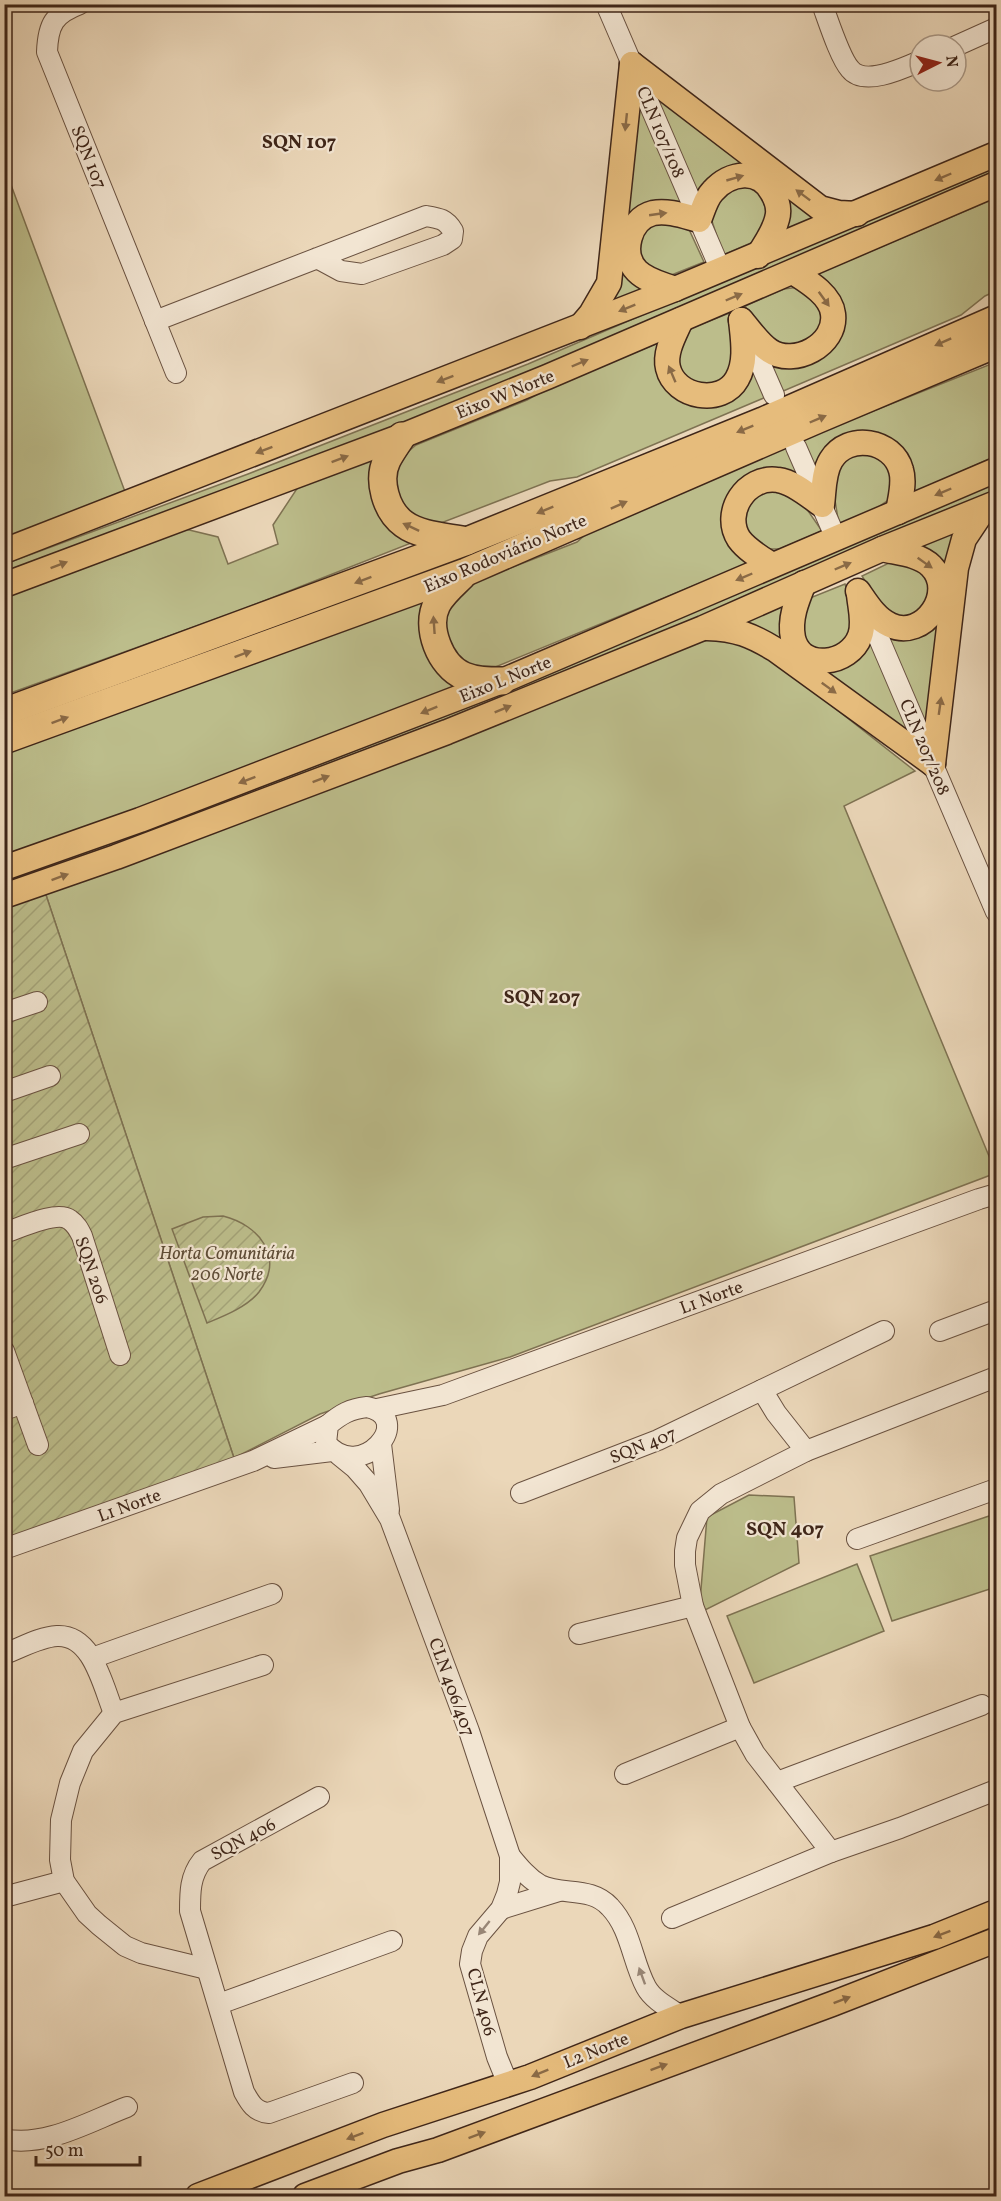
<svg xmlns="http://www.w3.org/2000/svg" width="1001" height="2201" viewBox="0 0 1001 2201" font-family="Vollkorn,serif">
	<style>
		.green { fill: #bcbd8b; stroke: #7e7252; stroke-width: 1.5 }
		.garden { fill: url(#garden-furrows); stroke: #7e7252; stroke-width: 1.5 }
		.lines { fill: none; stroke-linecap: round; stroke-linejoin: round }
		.minor-tunnel { stroke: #c9b499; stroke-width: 20; stroke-dasharray: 20 10; stroke-linecap: butt }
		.minor-casing { stroke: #6a5241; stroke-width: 22 }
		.major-casing { stroke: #3f2619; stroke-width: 27 }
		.highway-casing { stroke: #3f2619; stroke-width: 30 }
		.minor { stroke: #f2e5d2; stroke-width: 20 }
		.major { stroke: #e6bc7c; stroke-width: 24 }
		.highway { stroke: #e6bc7c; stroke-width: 27 }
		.oneway { fill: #8a6a46 }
		.oneway2 { fill: #988676 }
		.labels { text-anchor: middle; stroke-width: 4.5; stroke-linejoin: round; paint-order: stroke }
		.street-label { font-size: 18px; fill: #3f2619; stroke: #f2e5d2 }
		.park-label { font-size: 18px; font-style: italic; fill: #5e4c36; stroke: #f2e5d2 }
		.neighbourhood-label { font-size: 20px; font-weight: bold; fill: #3f2619; stroke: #f2e5d2 }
	</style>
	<defs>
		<pattern id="garden-furrows" width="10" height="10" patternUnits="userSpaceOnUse" patternTransform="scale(1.5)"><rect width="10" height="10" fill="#bcbd8b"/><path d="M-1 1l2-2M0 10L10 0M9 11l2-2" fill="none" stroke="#a3a277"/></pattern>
	</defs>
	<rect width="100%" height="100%" fill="#ebd7b9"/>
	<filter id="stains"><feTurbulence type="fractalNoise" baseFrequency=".00333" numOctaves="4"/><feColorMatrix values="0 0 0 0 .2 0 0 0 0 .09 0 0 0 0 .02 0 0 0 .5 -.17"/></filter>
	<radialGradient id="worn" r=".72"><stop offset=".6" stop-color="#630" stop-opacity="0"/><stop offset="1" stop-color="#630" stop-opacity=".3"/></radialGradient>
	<!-- green -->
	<g class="green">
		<polygon points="653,92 818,215 775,239 757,172 701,205"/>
		<polygon points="639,97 687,211 626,233 654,287 608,302"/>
		<polygon points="996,163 996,174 611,339 335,451 5,575 5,564 248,474 528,364"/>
		<polygon points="4,166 127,497 4,543"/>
		<polygon points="748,181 772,202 758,240 723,255 710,215 714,200"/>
		<polygon points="996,198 996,291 985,296 961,315 781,392 764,351 836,335 810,277"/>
		<polygon points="645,223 687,225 704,262 669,276 650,273 634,243"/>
		<polygon points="799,287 820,299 825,331 783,350 760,327 745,306 784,289"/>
		<polygon points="732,312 737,359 717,389 680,378 674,349 687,332 694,327"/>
		<polygon points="665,340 696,400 749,357 766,397 577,477 550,481 441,523 414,517 396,496 395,474 403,456 416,445 527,400 547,389"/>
		<polygon points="996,362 996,456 905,497 874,436 820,481 803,439"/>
		<polygon points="787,446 805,487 798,482 733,502 759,559 488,670 473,669 440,641 438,617 469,584 577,542 597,524"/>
		<polygon points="390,447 381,466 424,538 241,610 5,695 4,590 181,528 218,537 228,564 278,544 273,525 302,481"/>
		<polygon points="851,449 893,463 891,498 877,508 839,525 832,482"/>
		<polygon points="996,480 996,492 584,669 276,786 5,885 4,877"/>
		<polygon points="760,488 797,495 822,531 780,549 766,549 748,538 741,512"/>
		<polygon points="972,520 930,737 882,627 891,630 945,596 903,549"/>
		<polygon points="891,562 916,563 936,591 911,621 885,613 862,576"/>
		<polygon points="845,584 858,622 855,636 829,656 797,637 805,600"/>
		<polygon points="793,594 807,660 868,632 916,745 729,625 915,771 844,806 996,1173 510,1357 379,1394 320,1414 234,1458 44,889"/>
		<polygon points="430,596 469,686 5,858 5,752"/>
		<polygon points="749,1495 794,1497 799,1563 699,1613 707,1517"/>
		<polygon points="992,1515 996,1530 996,1587 892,1621 870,1556"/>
		<polygon points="857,1564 884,1631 754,1683 727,1616"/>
	</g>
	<!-- garden -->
	<g class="garden">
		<polygon points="44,889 234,1458 5,1542 5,902"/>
		<path d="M 223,1216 C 259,1225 285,1257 259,1292 C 247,1307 224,1316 207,1323 L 172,1229 L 203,1217 Z"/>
	</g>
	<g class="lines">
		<!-- minor-tunnel -->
		<g class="minor-tunnel">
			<polyline points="716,259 741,320"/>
			<polyline points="831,527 854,581"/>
		</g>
		<!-- minor casing -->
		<g class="minor-casing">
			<g id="minor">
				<path d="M 80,4 C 54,14 48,24 47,52 L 176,373"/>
				<polyline points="606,4 716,259"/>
				<path d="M 822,4 C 828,20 840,58 850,69 C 864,87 904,68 920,61"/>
				<polyline points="956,46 996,28"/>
				<path d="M 155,321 L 426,216 C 439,218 446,219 453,231 L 452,239 L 443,245 L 362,274 L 341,271 L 317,258"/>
				<polyline points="747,333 774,395"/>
				<polyline points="796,447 831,527"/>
				<polyline points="865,606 996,912"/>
				<polyline points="4,1013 37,1002"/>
				<polyline points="4,1092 50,1076"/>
				<polyline points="4,1159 79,1134"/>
				<path d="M 4,1233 C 20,1228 57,1210 70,1220 C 76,1224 79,1230 82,1236 L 120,1355"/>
				<polyline points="940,1331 996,1310"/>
				<polyline points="4,1351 38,1445"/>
				<polyline points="762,1390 776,1413 806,1451"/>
				<path d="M 367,1407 C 418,1418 360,1485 326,1443 L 328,1425 C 341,1414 350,1409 367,1407 Z"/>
				<polyline points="377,1409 443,1395 979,1199 996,1194"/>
				<polyline points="4,1410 23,1403"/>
				<polyline points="381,1444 389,1510"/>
				<polyline points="339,1455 355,1468 369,1484 390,1519 469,1731 510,1856 510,1882 507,1894 501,1909 478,1936 472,1951 470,1964 497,2057 508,2084"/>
				<polyline points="274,1458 332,1451"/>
				<polyline points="521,1493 658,1440 884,1331"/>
				<polyline points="857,1539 996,1489"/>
				<polyline points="4,1549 253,1461 328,1425"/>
				<polyline points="579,1634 693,1606"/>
				<path d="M 4,1654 C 21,1648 39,1637 57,1636 C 93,1634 103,1687 114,1713"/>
				<polyline points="92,1658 272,1594"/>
				<polyline points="625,1774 740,1727"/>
				<polyline points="777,1782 982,1705"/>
				<path d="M 319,1797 L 202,1861 C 190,1876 190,1892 190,1911 L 244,2092 C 250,2103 255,2112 269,2113 L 353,2083"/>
				<polyline points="831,1852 755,1754 740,1727 693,1606 685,1565 685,1551 687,1538 700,1511 721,1494 806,1451 996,1377"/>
				<path d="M 510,1856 C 519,1867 528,1878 540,1885 C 563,1896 591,1886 610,1907 C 631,1929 632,1961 646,1987 C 653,2000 669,2008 681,2016"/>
				<polyline points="4,1897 64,1881"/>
				<polyline points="501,1909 559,1891"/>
				<polyline points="672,1918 831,1852 900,1828 996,1790"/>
				<polyline points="207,1969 141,1953 125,1946 99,1925 87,1914 64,1881 60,1860 61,1820 70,1783 83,1751 114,1713 263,1665"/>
				<polyline points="219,2004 392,1941"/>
				<path d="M 4,2139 C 45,2148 90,2121 127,2107"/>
			</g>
		</g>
		<!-- major casing -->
		<g class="major-casing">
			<g id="major">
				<polyline points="632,64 820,208 839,213 857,214"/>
				<path d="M 675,289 C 662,284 647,281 637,271 C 620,254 629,219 653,213 C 668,210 684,216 699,220 C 703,210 706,198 713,191 C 730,172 759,168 772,192 C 777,200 780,209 777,219 C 774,232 765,244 758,256"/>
				<path d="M 681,320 C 675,334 664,352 668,368 C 675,398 722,406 737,379 C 747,362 743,339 741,320"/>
				<path d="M 741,320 C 750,330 759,344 770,351 C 794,367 837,345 833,314 C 831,295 807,281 793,272"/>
				<polyline points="580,327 591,314 609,283 632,64"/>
				<polyline points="4,551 675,289 996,154"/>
				<path d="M 772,565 C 761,558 747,550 739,539 C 722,513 746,475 778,480 C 794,482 810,497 822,505 C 824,490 823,473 831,460 C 848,432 893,440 901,470 C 905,483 900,499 898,512"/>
				<path d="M 804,583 C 797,600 789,619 793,638 C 801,672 850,665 860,636 C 865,623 860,607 859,594"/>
				<polyline points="4,585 402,436 547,377 996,184"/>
				<path d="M 858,591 C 867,604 876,619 890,625 C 924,641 957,592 931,566 C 919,554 898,553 882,549"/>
				<path d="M 707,628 C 737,629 751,635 776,650 L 933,764"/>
				<polyline points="933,764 956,568 964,539 984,509"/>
				<polyline points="4,868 140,820 502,681 996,470"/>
				<polyline points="4,896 116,857 447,732 703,628 882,549 996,503"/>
				<polyline points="198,2196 383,2125 530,2077 681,2016 934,1937 996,1912"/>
				<polyline points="305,2196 398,2161 438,2150 832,2004 996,1940"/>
			</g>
		</g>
		<!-- highway casing -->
		<g class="highway-casing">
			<g id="highway">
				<path d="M 402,436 C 397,444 391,452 387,460 C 377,480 386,511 404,524 C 420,536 448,537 467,541"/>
				<path d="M 462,576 C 454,584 443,593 437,604 C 425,627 440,666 464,676 C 476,681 489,681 502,681"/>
				<polyline points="4,712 467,541 763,421 996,319"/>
				<polyline points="4,740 466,572 816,420 996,344"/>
			</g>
		</g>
		<!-- minor -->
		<use href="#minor" class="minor"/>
		<!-- major -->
		<use href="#major" class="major"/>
		<!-- highway -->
		<use href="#highway" class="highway"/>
	</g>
	<!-- one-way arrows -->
	<defs><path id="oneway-solid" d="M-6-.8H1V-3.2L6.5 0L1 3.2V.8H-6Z" transform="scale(1.5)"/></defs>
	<g class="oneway">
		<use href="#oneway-solid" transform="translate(626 122) rotate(96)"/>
		<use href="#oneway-solid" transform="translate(943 177) rotate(157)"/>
		<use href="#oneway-solid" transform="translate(735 178) rotate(-16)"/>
		<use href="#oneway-solid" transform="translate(803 195) rotate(-143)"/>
		<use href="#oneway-solid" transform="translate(658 214) rotate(-8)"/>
		<use href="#oneway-solid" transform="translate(734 297) rotate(-23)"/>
		<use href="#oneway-solid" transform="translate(824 299) rotate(54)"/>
		<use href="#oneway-solid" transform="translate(627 308) rotate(158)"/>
		<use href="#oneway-solid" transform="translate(943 342) rotate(156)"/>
		<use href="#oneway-solid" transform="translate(580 363) rotate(-23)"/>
		<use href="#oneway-solid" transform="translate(672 374) rotate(-113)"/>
		<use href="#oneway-solid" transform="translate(445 379) rotate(159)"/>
		<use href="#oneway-solid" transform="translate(818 419) rotate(-23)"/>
		<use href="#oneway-solid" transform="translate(745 429) rotate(158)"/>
		<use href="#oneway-solid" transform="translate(264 450) rotate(159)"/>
		<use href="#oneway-solid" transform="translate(340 459) rotate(-21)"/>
		<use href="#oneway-solid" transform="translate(943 492) rotate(157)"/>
		<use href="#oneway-solid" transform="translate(619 505) rotate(-24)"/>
		<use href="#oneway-solid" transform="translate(545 510) rotate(158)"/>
		<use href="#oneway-solid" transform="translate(411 527) rotate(-155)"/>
		<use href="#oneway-solid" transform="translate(925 563) rotate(35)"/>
		<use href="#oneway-solid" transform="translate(59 565) rotate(-21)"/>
		<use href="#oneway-solid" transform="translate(843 566) rotate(-23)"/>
		<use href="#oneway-solid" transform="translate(744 577) rotate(157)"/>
		<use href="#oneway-solid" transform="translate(363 580) rotate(159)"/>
		<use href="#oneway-solid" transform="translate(434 625) rotate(-94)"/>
		<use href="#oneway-solid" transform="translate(243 654) rotate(-20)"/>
		<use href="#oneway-solid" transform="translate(829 688) rotate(36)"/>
		<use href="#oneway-solid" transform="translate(940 706) rotate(-82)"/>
		<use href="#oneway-solid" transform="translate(503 709) rotate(-22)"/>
		<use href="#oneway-solid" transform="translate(429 710) rotate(158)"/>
		<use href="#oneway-solid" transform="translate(60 720) rotate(-20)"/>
		<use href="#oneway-solid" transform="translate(321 779) rotate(-21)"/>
		<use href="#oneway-solid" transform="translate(247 780) rotate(159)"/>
		<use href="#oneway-solid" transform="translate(60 877) rotate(-20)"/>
		<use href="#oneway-solid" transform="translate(942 1934) rotate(159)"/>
		<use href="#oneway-solid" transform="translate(842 2000) rotate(-21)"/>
		<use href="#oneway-solid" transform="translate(659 2067) rotate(-20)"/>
		<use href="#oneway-solid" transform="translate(540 2073) rotate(158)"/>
		<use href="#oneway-solid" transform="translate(477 2135) rotate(-20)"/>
		<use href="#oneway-solid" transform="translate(355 2136) rotate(159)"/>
	</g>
	<g class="oneway2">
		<use href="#oneway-solid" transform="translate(484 1928) rotate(129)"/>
		<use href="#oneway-solid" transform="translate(642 1976) rotate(-110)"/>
	</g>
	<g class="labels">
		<!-- street labels -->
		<g class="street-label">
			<text transform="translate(661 132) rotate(67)" y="6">CLN 107/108</text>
			<text transform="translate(89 157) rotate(68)" y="6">SQN 107</text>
			<text transform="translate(505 394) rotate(-22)" y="6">Eixo W Norte</text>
			<text transform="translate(505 553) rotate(-23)" y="6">Eixo Rodoviário Norte</text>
			<text transform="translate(505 679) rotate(-22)" y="6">Eixo L Norte</text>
			<text transform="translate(925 747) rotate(67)" y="6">CLN 207/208</text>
			<text transform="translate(92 1270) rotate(71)" y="6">SQN 206</text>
			<text transform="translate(711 1297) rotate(-20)" y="6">L1 Norte</text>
			<text transform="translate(643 1445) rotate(-22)" y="6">SQN 407</text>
			<text transform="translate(129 1505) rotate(-20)" y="6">L1 Norte</text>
			<text transform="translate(452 1687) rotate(70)" y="6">CLN 406/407</text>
			<text transform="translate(243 1839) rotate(-28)" y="6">SQN 406</text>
			<text transform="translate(482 2002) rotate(75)" y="6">CLN 406</text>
			<text transform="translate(596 2050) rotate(-22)" y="6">L2 Norte</text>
		</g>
		<!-- park labels -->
		<g class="park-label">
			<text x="227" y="1259">Horta Comunitária<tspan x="227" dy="21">206 Norte</tspan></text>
		</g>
		<!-- neighbourhood labels -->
		<g class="neighbourhood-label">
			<text x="299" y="148">SQN 107</text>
			<text x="542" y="1003">SQN 207</text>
			<text x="785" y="1535">SQN 407</text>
		</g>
	</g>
	<!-- margin -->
	<rect width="1001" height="2201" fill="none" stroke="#ebd7b9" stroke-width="24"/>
	<rect x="6" y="6" width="989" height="2189" fill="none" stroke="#3f2619" stroke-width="3"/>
	<rect x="12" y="12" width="977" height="2177" fill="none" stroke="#3f2619" stroke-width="1.5"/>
	<!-- north arrow -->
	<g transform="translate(938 63) rotate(84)"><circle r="28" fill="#f2e5d2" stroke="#aa9988" stroke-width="1.5"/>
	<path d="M0-4.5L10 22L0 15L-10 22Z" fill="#8f2418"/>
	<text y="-9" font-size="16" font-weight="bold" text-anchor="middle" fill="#3f2619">N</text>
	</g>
	<!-- scale -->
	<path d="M36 2156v9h104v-9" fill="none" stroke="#3f2619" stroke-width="3"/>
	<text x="45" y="2156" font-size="18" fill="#3f2619" stroke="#f2e5d2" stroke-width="4.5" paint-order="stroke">50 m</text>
	<rect width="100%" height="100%" filter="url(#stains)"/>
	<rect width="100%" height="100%" fill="url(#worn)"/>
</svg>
